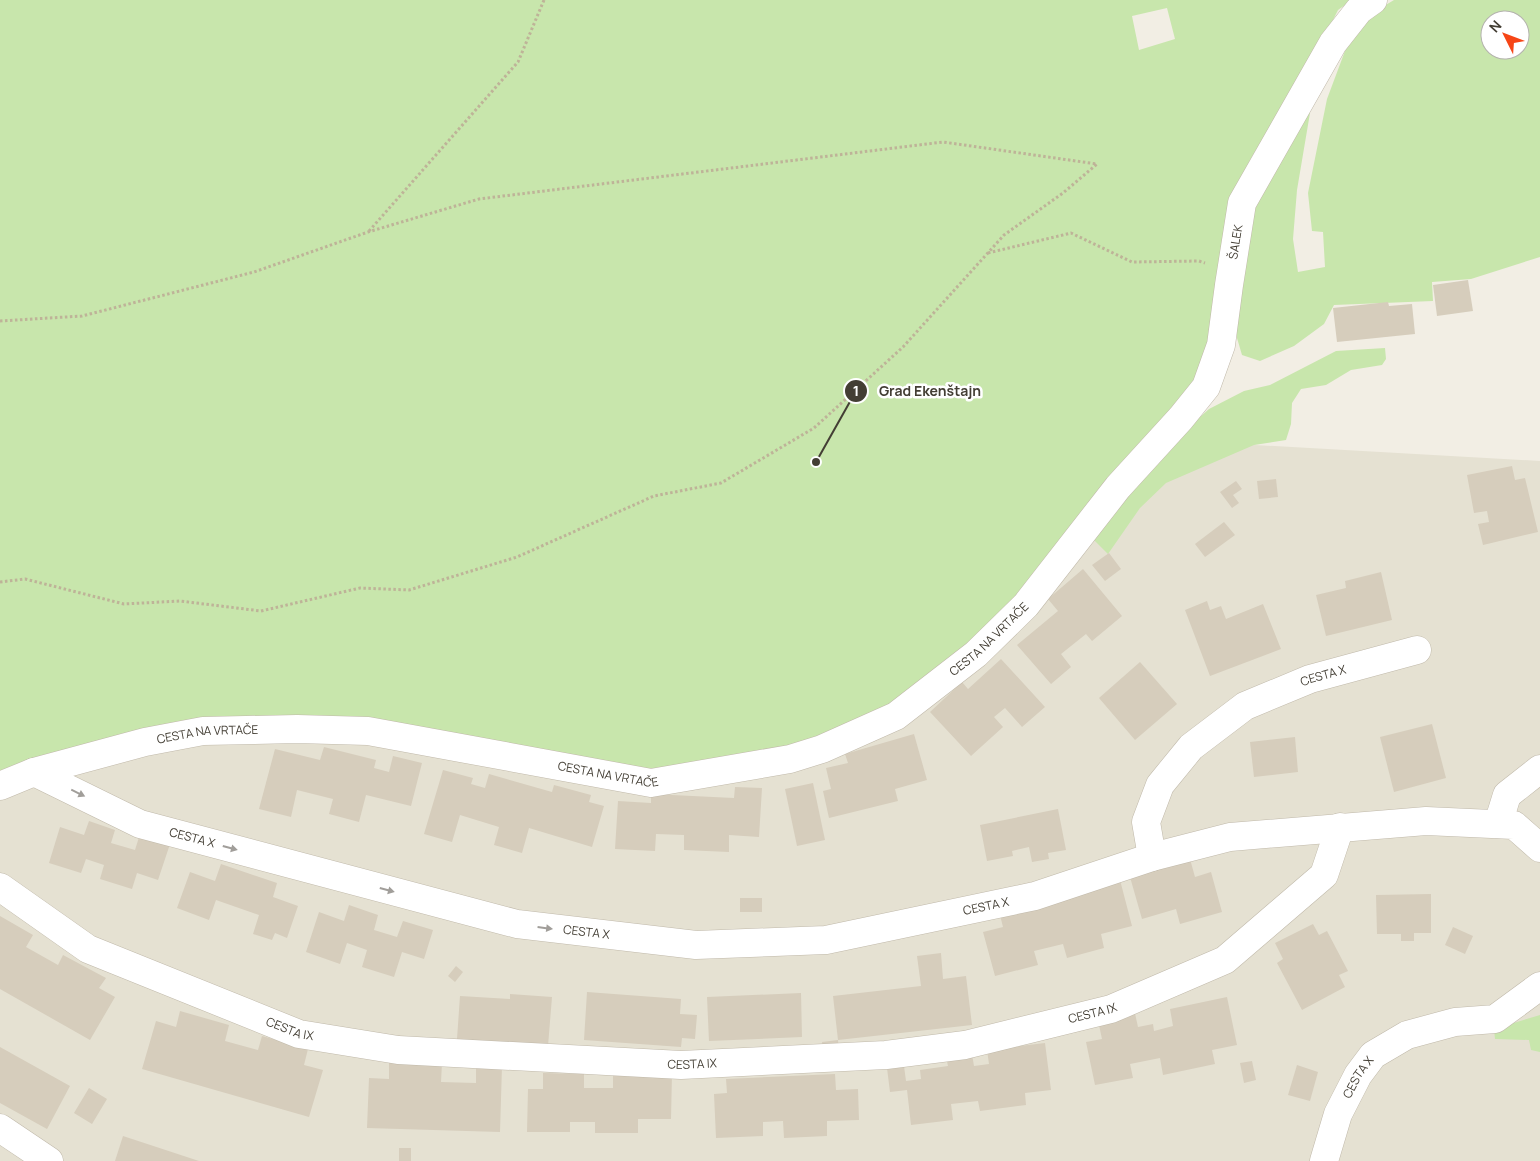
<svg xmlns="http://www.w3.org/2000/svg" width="1540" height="1161" font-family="Manrope,sans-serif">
<rect width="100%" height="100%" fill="#f2eee4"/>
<polygon fill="#e5e1d2" points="1201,442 1540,461 1540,1161 0,1161 0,750"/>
<g fill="#c8e6ac" fill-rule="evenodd">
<path d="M0,0H1356L1345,5L1338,10L1326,34L1250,160L1231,202L1219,295L1198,388L1039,583L885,716L805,750L649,776L264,725L7,774L0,770ZM1167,8L1175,39L1139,50L1132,16Z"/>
<path d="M1394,0H1540V257L1471,279L1432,282L1433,301L1334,305L1324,324L1294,346L1260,361L1242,355L1237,338L1235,296L1257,199L1301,115L1310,113L1297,190L1293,239L1298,272L1325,267L1323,232L1312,231L1308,193L1327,99L1345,51L1358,28L1384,6ZM1490,20H1520V50H1490Z"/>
<polygon points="1385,348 1386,359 1382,365 1351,370 1326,385 1301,389 1292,403 1291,424 1286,440 1254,445 1166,483 1140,508 1108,554 1093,539 1171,443 1209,409 1244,391 1270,385 1336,351"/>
<polygon points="1540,1015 1540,1052 1531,1050 1529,1040 1495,1039 1494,1029"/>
</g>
<g fill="#d6cdbc">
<polygon points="1468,280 1473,311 1437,316 1433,285"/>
<polygon points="1388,302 1389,306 1412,304 1415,334 1337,342 1333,308"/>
<polygon points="1512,466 1515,480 1525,478 1538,532 1483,545 1478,524 1489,522 1487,511 1474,513 1467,475"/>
<polygon points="1276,479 1278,497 1259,499 1257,481"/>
<polygon points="1236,481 1242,489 1233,495 1239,503 1232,508 1220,492"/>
<polygon points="1224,522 1235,535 1205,557 1195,544"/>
<polygon points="1109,553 1121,569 1105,581 1092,565"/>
<polygon points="1083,569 1122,616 1092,641 1086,634 1061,654 1071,667 1051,684 1017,645 1058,611 1048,599"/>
<polygon points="1381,572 1392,620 1326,636 1316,595 1346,588 1345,581"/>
<polygon points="1207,601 1210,610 1221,606 1226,619 1263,604 1281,649 1210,676 1185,610"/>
<polygon points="1001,659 1045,707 1022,727 1005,708 994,717 1003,727 971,756 930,712 962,682 968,689"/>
<polygon points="1140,662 1177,704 1135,740 1099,698"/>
<polygon points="1432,724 1446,778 1394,792 1380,737"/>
<polygon points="914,734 927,780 895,789 898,801 829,818 823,791 831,789 826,768 848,763 845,754"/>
<polygon points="1295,737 1298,772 1254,777 1250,742"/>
<polygon points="324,747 376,760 374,768 389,772 393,756 422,763 411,806 366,795 359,822 329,814 333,799 297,790 291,817 259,809 275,749 320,760"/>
<polygon points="443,770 473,778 471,784 485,788 489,774 552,792 554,785 591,795 589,802 604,806 592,847 529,828 522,853 494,845 499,827 460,815 452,842 424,834"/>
<polygon points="813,783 825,840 797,846 785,789"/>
<polygon points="735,787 762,788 759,837 729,835 729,852 684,850 684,835 656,834 655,851 615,849 618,801 651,803 651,794 734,798"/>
<polygon points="1058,809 1066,850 1048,853 1049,859 1032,862 1029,847 1012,851 1013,856 987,861 980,825"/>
<polygon points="89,821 115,830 111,843 135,850 140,834 170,844 158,880 137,873 132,889 100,879 104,865 86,859 81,873 49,863 60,827 84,835"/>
<polygon points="1190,859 1195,877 1211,872 1222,912 1180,924 1176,909 1142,919 1130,877"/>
<polygon points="221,864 277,883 273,897 298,906 287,938 275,933 272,940 253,934 259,915 216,900 209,920 177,908 190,872 215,881"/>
<polygon points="1120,880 1132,926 1101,934 1104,948 1067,958 1063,944 1034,951 1038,965 995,976 983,932 1003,927 1000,915"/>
<polygon points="1431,894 1431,933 1414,933 1414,941 1401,941 1401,934 1377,934 1376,895"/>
<rect x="740" y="898" width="22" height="14"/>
<polygon points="349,905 378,915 374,930 397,937 403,921 433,930 424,959 402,952 394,977 362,967 367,950 347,943 340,964 306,952 319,912 344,921"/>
<polygon points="0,916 33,935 26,947 58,965 63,955 106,978 99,988 115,997 90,1040 0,989"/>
<polygon points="1313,924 1319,935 1327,931 1348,971 1339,975 1345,987 1302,1010 1277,963 1283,959 1275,943"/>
<polygon points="1453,927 1473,936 1465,954 1445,945"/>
<polygon points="941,953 943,979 966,976 972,1025 838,1040 833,996 921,986 917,956"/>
<polygon points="456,966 463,972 455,982 448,976"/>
<polygon points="587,992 681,999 680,1014 697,1015 695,1039 682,1038 681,1047 584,1040"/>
<polygon points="801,993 802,1037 709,1041 707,997"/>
<polygon points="510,994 552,997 548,1046 457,1039 460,996 510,999"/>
<polygon points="1227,997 1237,1045 1212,1050 1215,1064 1163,1075 1160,1058 1130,1064 1133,1078 1095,1085 1086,1042 1102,1039 1099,1025 1118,1021 1116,1013 1134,1009 1138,1027 1153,1024 1154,1031 1173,1026 1170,1009"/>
<polygon points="180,1011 229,1025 225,1041 258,1050 262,1036 308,1049 304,1065 323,1070 309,1117 142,1069 156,1021 176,1027"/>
<polygon points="838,1040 839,1053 824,1055 822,1042"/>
<polygon points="1045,1043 1051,1090 1025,1093 1026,1105 980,1111 978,1101 951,1104 953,1120 911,1125 907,1090 890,1092 887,1068 904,1066 906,1081 921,1079 920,1070 948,1066 946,1057 972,1054 974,1066 989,1064 987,1050"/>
<polygon points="0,1047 70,1086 47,1129 0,1103"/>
<polygon points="389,1061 442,1063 441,1082 476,1083 476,1065 502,1066 500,1132 367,1128 369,1078 389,1079"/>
<polygon points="1252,1061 1256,1080 1244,1083 1240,1063"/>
<polygon points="1297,1065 1318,1072 1310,1101 1288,1095"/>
<polygon points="543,1073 584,1074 584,1088 613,1088 613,1073 672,1073 671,1119 638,1119 638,1133 595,1133 595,1122 570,1122 570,1132 527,1132 528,1089 543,1089"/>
<polygon points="835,1074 836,1090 858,1089 859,1120 827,1121 827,1136 784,1138 783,1121 763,1122 763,1136 716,1138 714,1094 727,1093 726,1079"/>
<polygon points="89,1088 107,1099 92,1124 74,1113"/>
<polygon points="123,1136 199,1161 115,1161"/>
<rect x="399" y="1148" width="12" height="13"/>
</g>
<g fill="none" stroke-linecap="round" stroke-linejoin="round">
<defs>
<g id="minor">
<path id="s1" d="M34,772L140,824L517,924L696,945L826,940L1035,896L1152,857L1230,837L1426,821L1514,825L1540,848"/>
<path id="s2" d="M0,786L34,772L145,742L203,731L297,729L368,731L651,783L790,759L822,749L896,716L976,654L1026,605L1118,487L1181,418L1206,387L1221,345L1229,285L1242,203L1333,43L1359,10L1373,0"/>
<polyline points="1498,824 1507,795 1540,769"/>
<path id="s3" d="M1152,857L1146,822L1160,785L1191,747L1245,706L1310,679L1417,650"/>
<path id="s4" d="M0,887L88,949L299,1034L398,1050L681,1065L886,1055L965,1045L1111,1009L1225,960L1324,875L1340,827"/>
<polyline points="0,1128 49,1161"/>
<path id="s5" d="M1324,1161L1338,1114L1358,1075L1373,1055L1407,1035L1455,1022L1495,1019L1540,986"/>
</g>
</defs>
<use href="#minor" stroke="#c0b9aa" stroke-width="29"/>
<g stroke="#beb398" stroke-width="3" stroke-dasharray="2.5 2.5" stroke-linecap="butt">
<polyline points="369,231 518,62 544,0"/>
<polyline points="988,253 1071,233 1132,262 1199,261 1205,263"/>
<polyline points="0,321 82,316 254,272 368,232 479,199 943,142 1097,164"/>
<polyline points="0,582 25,579 124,604 180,601 261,611 360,588 409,590 517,557 654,496 721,483 814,428 903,347 1004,235 1063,193 1097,164"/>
</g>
<use href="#minor" stroke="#fff" stroke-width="28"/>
</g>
<defs><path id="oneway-solid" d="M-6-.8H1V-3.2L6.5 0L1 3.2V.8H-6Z" transform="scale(1.25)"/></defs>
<g fill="#a19e9a">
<use href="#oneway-solid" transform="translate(78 793) rotate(26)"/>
<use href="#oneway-solid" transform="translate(230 848) rotate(15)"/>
<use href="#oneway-solid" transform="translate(387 890) rotate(15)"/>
<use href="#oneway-solid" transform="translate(545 928) rotate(7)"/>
</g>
<g text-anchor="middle" stroke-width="5" stroke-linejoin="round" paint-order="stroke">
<g font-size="12" fill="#433e34" stroke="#fff">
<text dy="4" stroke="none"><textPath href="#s2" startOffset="1522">ŠALEK</textPath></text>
<text dy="4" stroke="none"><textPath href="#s2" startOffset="1040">CESTA NA VRTAČE</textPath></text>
<text dy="4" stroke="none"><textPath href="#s3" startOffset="276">CESTA X</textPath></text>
<text dy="4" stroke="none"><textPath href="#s2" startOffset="215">CESTA NA VRTAČE</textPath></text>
<text dy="4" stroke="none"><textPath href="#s2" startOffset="620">CESTA NA VRTAČE</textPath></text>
<text dy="4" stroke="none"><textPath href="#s1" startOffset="172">CESTA X</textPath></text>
<text dy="4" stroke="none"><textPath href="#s1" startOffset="982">CESTA X</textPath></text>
<text dy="4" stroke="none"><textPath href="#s1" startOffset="578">CESTA X</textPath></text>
<text dy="4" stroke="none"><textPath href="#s4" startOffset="1135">CESTA IX</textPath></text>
<text dy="4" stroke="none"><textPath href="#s4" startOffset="325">CESTA IX</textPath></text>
<text dy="4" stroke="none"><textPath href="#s4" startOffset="730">CESTA IX</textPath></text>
<text dy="4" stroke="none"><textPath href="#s5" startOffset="91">CESTA X</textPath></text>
</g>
</g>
<path fill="none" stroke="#433e34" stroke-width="2" d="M816 462L856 391"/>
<g fill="#433e34" stroke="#fff" stroke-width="2">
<circle cx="816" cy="462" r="5"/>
<circle cx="856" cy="391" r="12"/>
</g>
<g font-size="15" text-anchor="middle" font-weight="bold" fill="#fff">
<text x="856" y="396">1</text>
</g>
<g font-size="14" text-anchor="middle" font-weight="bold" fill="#433e34" stroke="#fff" stroke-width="5" stroke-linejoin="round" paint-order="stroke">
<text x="930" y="396">Grad Ekenštajn</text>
</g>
<g transform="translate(1505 35) rotate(312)"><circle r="24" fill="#ffffff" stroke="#b4b2ae"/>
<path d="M0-4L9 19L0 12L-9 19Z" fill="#f64516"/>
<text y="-8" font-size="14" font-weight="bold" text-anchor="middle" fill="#433e34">N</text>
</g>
</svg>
